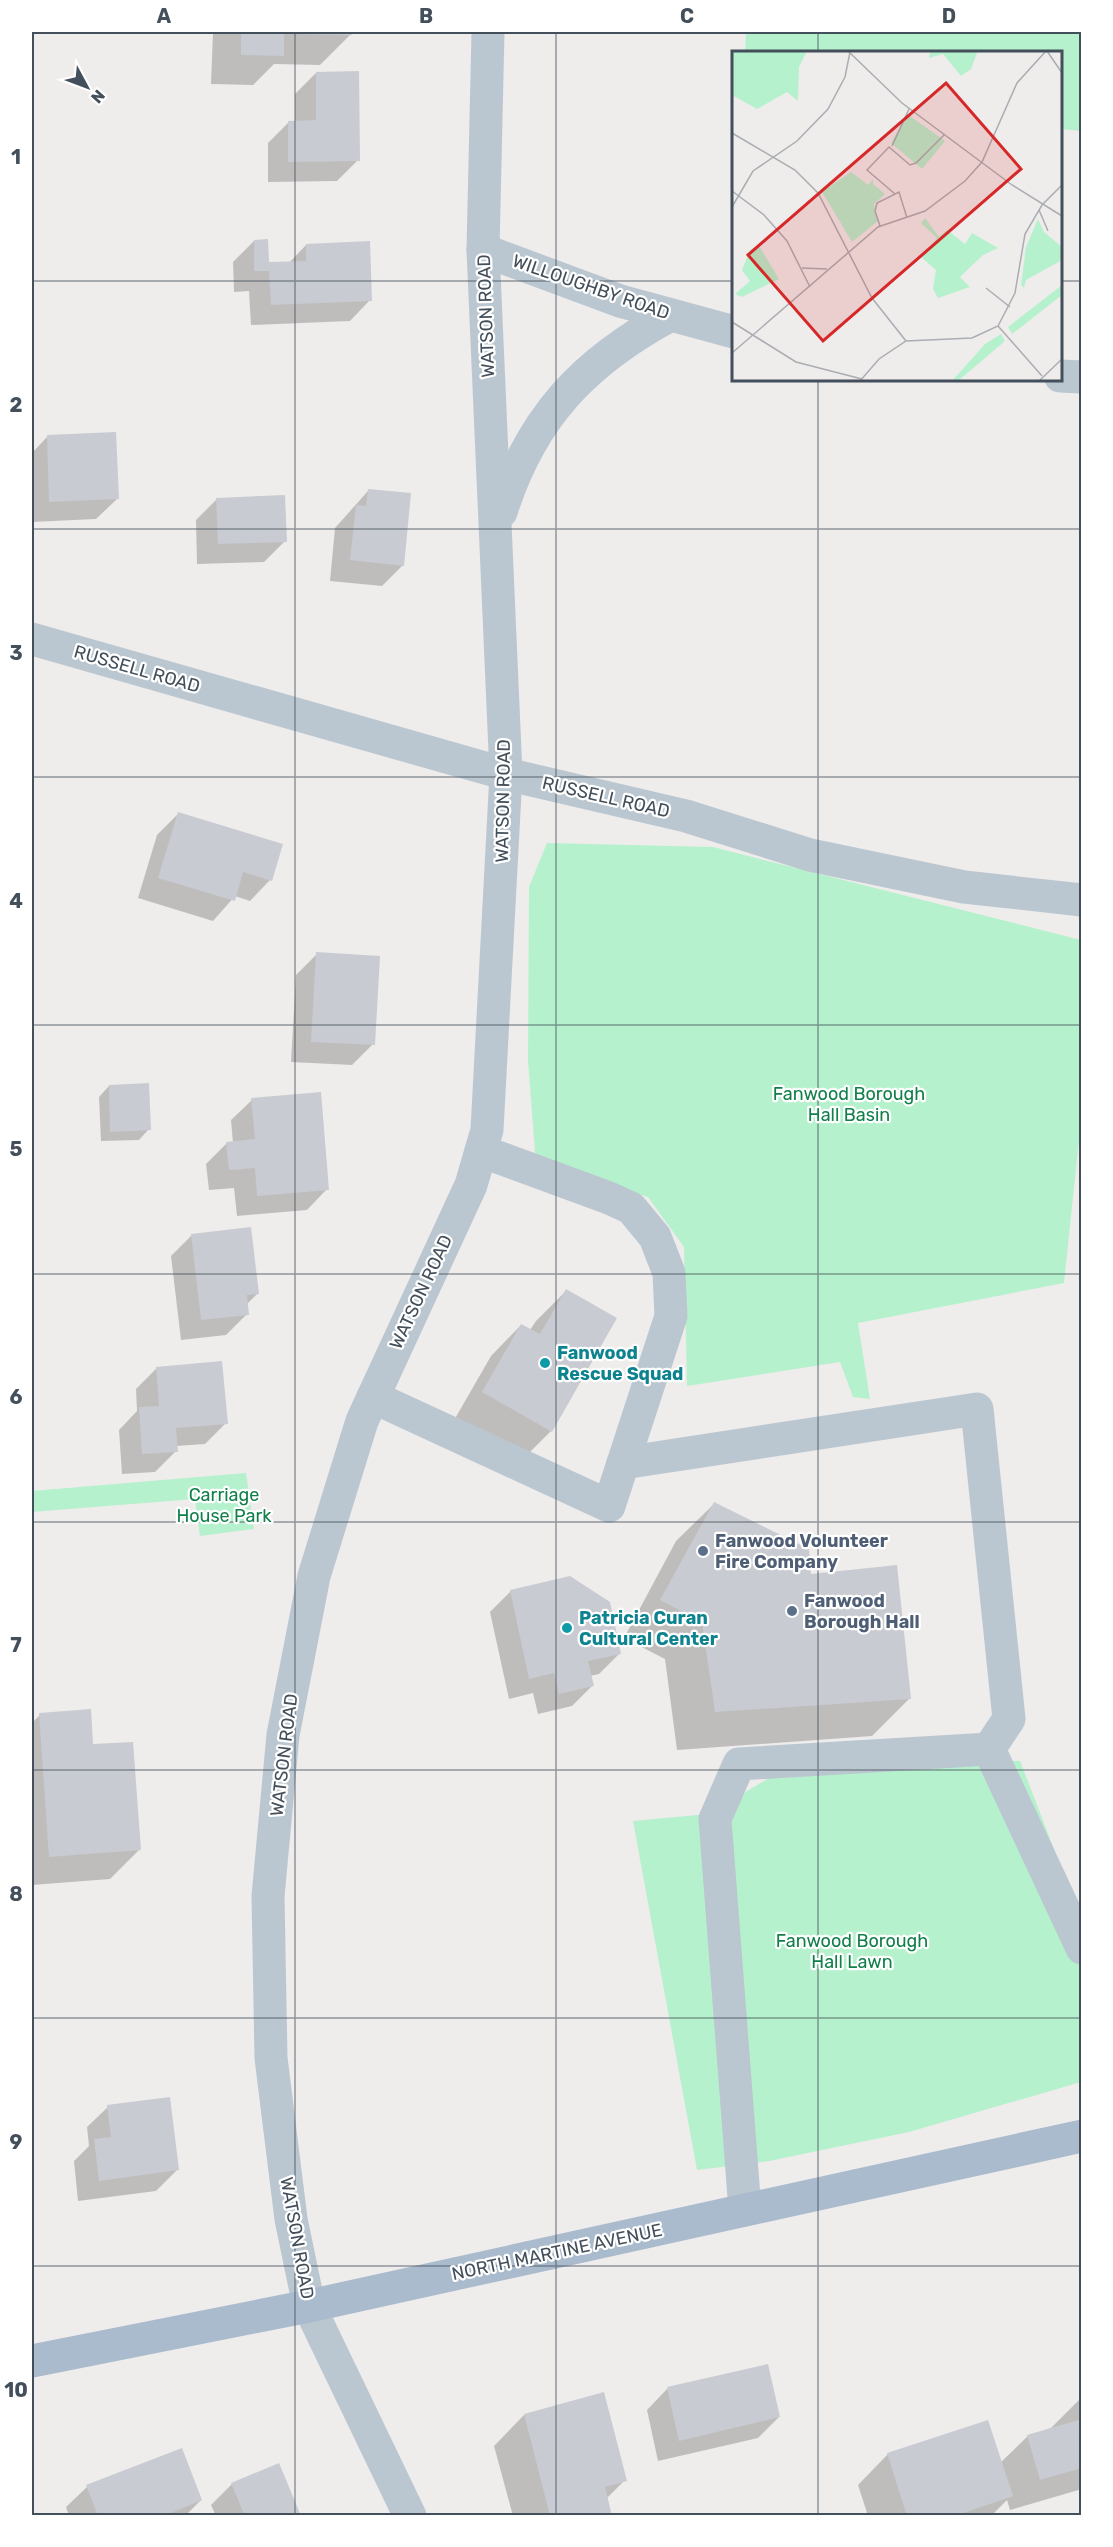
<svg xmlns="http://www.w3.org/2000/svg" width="1113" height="2547" font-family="Rubik,sans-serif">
<rect width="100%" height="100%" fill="#efecec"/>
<g fill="#b6f1cd">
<polygon points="746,32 1081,32 1081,131 1061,129 1060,52 745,52"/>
<polygon points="547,843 713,847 1081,940 1082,1112 1064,1283 858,1323 870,1399 853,1397 840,1362 687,1386 684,1247 648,1197 536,1165 528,1060 529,887"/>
<polygon points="246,1473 254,1529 200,1536 195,1499 32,1512 32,1491"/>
<polygon points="935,1758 1020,1761 1081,1919 1081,2082 909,2132 769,2161 697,2170 633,1821 708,1814 786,1768"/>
</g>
<g fill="#0003">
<polygon points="213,32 350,32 350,35 320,65 274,64 253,85 211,84"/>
<polygon points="316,73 358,160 337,181 268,182 268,143 289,122 295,122 295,94"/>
<polygon points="254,241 268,263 289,263 306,245 370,300 350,321 251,325 249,291 234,292 233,262"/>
<polygon points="47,437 117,499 96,519 32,522 32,453"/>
<polygon points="368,491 403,565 382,586 330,581 335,528"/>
<polygon points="217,499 285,541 264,562 197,564 196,520"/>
<polygon points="178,814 270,880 250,901 235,896 213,921 138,898 157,835"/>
<polygon points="317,954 373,1044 352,1065 291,1062 296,975"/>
<polygon points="109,1086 149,1129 139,1140 101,1141 99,1097"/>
<polygon points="252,1100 327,1189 307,1210 237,1216 234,1188 209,1190 206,1164 227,1143 233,1143 231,1120"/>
<polygon points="192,1235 257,1294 246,1305 247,1314 226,1335 181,1340 171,1256"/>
<polygon points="566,1291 551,1431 521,1461 453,1422 491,1356 521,1325 530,1330 536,1321"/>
<polygon points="157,1368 226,1423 205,1444 176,1446 176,1451 155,1472 122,1474 119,1430 137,1411 136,1389"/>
<polygon points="714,1504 810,1575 910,1698 872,1736 677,1750 665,1659 624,1638 676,1541"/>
<polygon points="511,1591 620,1653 599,1674 590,1676 592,1686 572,1706 538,1714 533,1693 509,1699 490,1612"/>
<polygon points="40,1715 92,1746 140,1849 110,1879 32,1885 32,1723"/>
<polygon points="108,2107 177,2170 156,2191 78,2201 74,2161 89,2146 87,2127"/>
<polygon points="667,2389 779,2417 758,2438 658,2461 647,2410"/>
<polygon points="1081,2398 1082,2489 1010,2510 1007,2500 991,2516 868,2516 858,2485 888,2454 1000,2463 1028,2436 1051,2428"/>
<polygon points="524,2415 625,2480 606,2499 611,2516 513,2516 494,2446"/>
<polygon points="232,2484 300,2516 216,2516 211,2505"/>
<polygon points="87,2487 201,2500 185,2516 69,2516 66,2507"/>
</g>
<g fill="#c8cbd1">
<polygon points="241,32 352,32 352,35 284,34 284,56 241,55"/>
<polygon points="359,71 360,161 288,162 288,121 316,120 316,72"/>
<polygon points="268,239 269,262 306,261 306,244 370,241 372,301 271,305 269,271 254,271 254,240"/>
<polygon points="116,432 119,499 49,502 47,435"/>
<polygon points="368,489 411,493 404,566 350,560 356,505 366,506"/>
<polygon points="285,495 287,542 218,544 216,498"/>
<polygon points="178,812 283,844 272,881 243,872 235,901 158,878"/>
<polygon points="316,952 380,956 375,1045 311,1042"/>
<polygon points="149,1083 151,1130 110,1132 109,1085"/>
<polygon points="321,1092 329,1190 257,1196 255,1168 229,1170 226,1142 255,1139 251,1098"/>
<polygon points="251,1227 259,1294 247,1295 249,1315 201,1320 191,1234"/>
<polygon points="566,1289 617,1318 552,1432 482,1392 521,1324 540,1334"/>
<polygon points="222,1361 228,1424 176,1428 178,1452 142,1454 139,1407 159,1406 156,1367"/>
<polygon points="714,1502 809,1549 811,1574 897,1565 911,1699 715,1712 702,1622 660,1600"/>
<polygon points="570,1576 610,1602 621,1654 588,1661 594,1686 559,1694 554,1673 529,1679 510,1590"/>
<polygon points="91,1709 93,1744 133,1742 141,1850 49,1857 39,1713"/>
<polygon points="170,2097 179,2170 99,2181 94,2139 111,2137 107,2105"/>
<polygon points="768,2364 780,2417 679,2441 667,2387"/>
<polygon points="604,2392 627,2481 605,2487 612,2516 550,2516 524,2414"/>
<polygon points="1082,2419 1082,2468 1040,2480 1027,2435"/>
<polygon points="988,2420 1013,2496 955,2516 907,2516 887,2453"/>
<polygon points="182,2448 202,2500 164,2516 98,2516 86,2485"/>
<polygon points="279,2463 301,2516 245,2516 231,2483"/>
</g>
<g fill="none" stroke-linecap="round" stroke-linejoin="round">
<g stroke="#bbc7d0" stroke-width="33">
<polyline points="483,250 620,301 734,332"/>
<polyline points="1060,376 1082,377"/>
<path d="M501,512C531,417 585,361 671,315"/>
<polyline points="32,639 506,774 686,816 810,855 964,887 1082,900"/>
<polyline points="373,1397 609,1506 671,1316 669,1273 655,1237 631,1208 609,1198 481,1151"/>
<polyline points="623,1463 977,1409 1009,1719 989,1749 739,1764 715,1819 745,2210"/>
<polyline points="989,1749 1082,1948"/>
<polyline points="410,2516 309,2306 291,2219 271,2058 268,1896 283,1735 314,1576 362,1421 471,1185 487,1130 506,774 483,250 488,32"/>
</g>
<polyline stroke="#aabbcd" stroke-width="33" points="32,2361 309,2306 1082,2136"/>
</g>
<path fill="none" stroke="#434f5a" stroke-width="1.5" stroke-opacity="0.55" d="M295,32V2516M556,32V2516M818,32V52M32,281H734M1060,281H1082M818,380V2516M32,529H1082M32,777H1082M32,1025H1082M32,1274H1082M32,1522H1082M32,1770H1082M32,2018H1082M32,2266H1082"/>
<g fill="#0f9aa8" stroke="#fff" stroke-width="2">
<circle cx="545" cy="1363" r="6"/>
<circle cx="567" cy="1628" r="6"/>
</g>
<g fill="#5c6f8a" stroke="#fff" stroke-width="2">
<circle cx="703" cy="1551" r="6"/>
<circle cx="792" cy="1611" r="6"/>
</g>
<g text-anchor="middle" stroke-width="4.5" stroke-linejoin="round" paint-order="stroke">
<g font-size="18" fill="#434f5a" stroke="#fff">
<text transform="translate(591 287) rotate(19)" y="6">WILLOUGHBY ROAD</text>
<text transform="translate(486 316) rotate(-92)" y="6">WATSON ROAD</text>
<text transform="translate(137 669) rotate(16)" y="6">RUSSELL ROAD</text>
<text transform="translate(606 797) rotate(13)" y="6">RUSSELL ROAD</text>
<text transform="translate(503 801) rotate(-89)" y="6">WATSON ROAD</text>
<text transform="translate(421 1292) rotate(-65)" y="6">WATSON ROAD</text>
<text transform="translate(284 1755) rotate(-83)" y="6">WATSON ROAD</text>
<text transform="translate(297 2238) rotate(80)" y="6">WATSON ROAD</text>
<text transform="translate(557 2252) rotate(-12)" y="6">NORTH MARTINE AVENUE</text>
</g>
<g font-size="18" fill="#117f49" stroke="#fff">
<text x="849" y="1100">Fanwood Borough<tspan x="849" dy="21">Hall Basin</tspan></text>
<text x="224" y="1501">Carriage<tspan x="224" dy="21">House Park</tspan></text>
<text x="852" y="1947">Fanwood Borough<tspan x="852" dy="21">Hall Lawn</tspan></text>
</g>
<g font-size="18" font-weight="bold" fill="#0d838f" stroke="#fff" text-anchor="start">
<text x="557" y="1359">Fanwood<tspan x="557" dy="21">Rescue Squad</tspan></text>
<text x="579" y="1624">Patricia Curan<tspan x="579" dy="21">Cultural Center</tspan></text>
</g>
<g font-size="18" font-weight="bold" fill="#4e5e75" stroke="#fff" text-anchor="start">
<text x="715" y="1547">Fanwood Volunteer<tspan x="715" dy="21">Fire Company</tspan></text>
<text x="804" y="1607">Fanwood<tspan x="804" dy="21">Borough Hall</tspan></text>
</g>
</g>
<g transform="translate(732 51)">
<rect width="330" height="330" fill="#efecec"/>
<path d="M0,0H75L67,16L66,50L55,41L25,58L0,44ZM198,0H245V2L239,18L229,25L211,3L197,7ZM175,63L213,90L190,118L159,92ZM119,121L136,134L141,128V133L153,143L142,153L146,170L120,191L90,141ZM193,167L207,186L215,179L233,193L240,182L266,197L251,204L228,226L238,236L206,247L201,238L204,219L189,206L205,187L189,172ZM306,168L312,181L330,196V209L294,229L292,237L289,234L294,196ZM27,195L47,228L10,246L3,243L18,230L10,219L18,199ZM330,234V244L280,283L276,276ZM269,283L273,290L226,330H220L253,293Z" fill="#b6f1cd"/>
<path fill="none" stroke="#aaadb2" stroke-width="1.5" d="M116,0L170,52L280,134L330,165M315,0L330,22M0,82L63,119L86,142L140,247L174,290M160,95L177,58M0,140L32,164L55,190L78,236M163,143L135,119L157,96L178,114L184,112L213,83M0,156L21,120L65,90L96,58L113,26L118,1M307,159L316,180M148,175L143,160L145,152L167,141L175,167M70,217L95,218M254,237L278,256M0,271L64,311L130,328M266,275L310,325M0,302L146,176L193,160L233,130L250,111L285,32L314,0M128,330L147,308L174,290L240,287L266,275L283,242L293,183L310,154L330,134M307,330L330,308"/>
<path fill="#d62828" fill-opacity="0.15" stroke="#d62828" stroke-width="3" d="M214,32L289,118L91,290L16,204Z"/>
<rect width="330" height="330" fill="none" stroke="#434f5a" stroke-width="3"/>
</g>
<rect width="1113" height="2547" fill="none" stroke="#ffffff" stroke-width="66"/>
<g transform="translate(87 87) rotate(131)" stroke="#ffffff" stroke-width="4.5" paint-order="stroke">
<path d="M0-4.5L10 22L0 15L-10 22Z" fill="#434f5a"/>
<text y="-9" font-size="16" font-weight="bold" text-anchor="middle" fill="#434f5a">N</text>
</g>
<rect x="33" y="33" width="1047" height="2481" fill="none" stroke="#434f5a" stroke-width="2"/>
<g font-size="20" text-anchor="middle" font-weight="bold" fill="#434f5a">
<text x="164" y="23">A</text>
<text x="426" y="23">B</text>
<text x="687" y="23">C</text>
<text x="949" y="23">D</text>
<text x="16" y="164">1</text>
<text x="16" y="412">2</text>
<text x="16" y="660">3</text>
<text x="16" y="908">4</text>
<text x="16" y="1156">5</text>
<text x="16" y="1404">6</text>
<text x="16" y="1652">7</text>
<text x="16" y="1901">8</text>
<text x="16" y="2149">9</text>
<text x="16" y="2397">10</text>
</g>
</svg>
